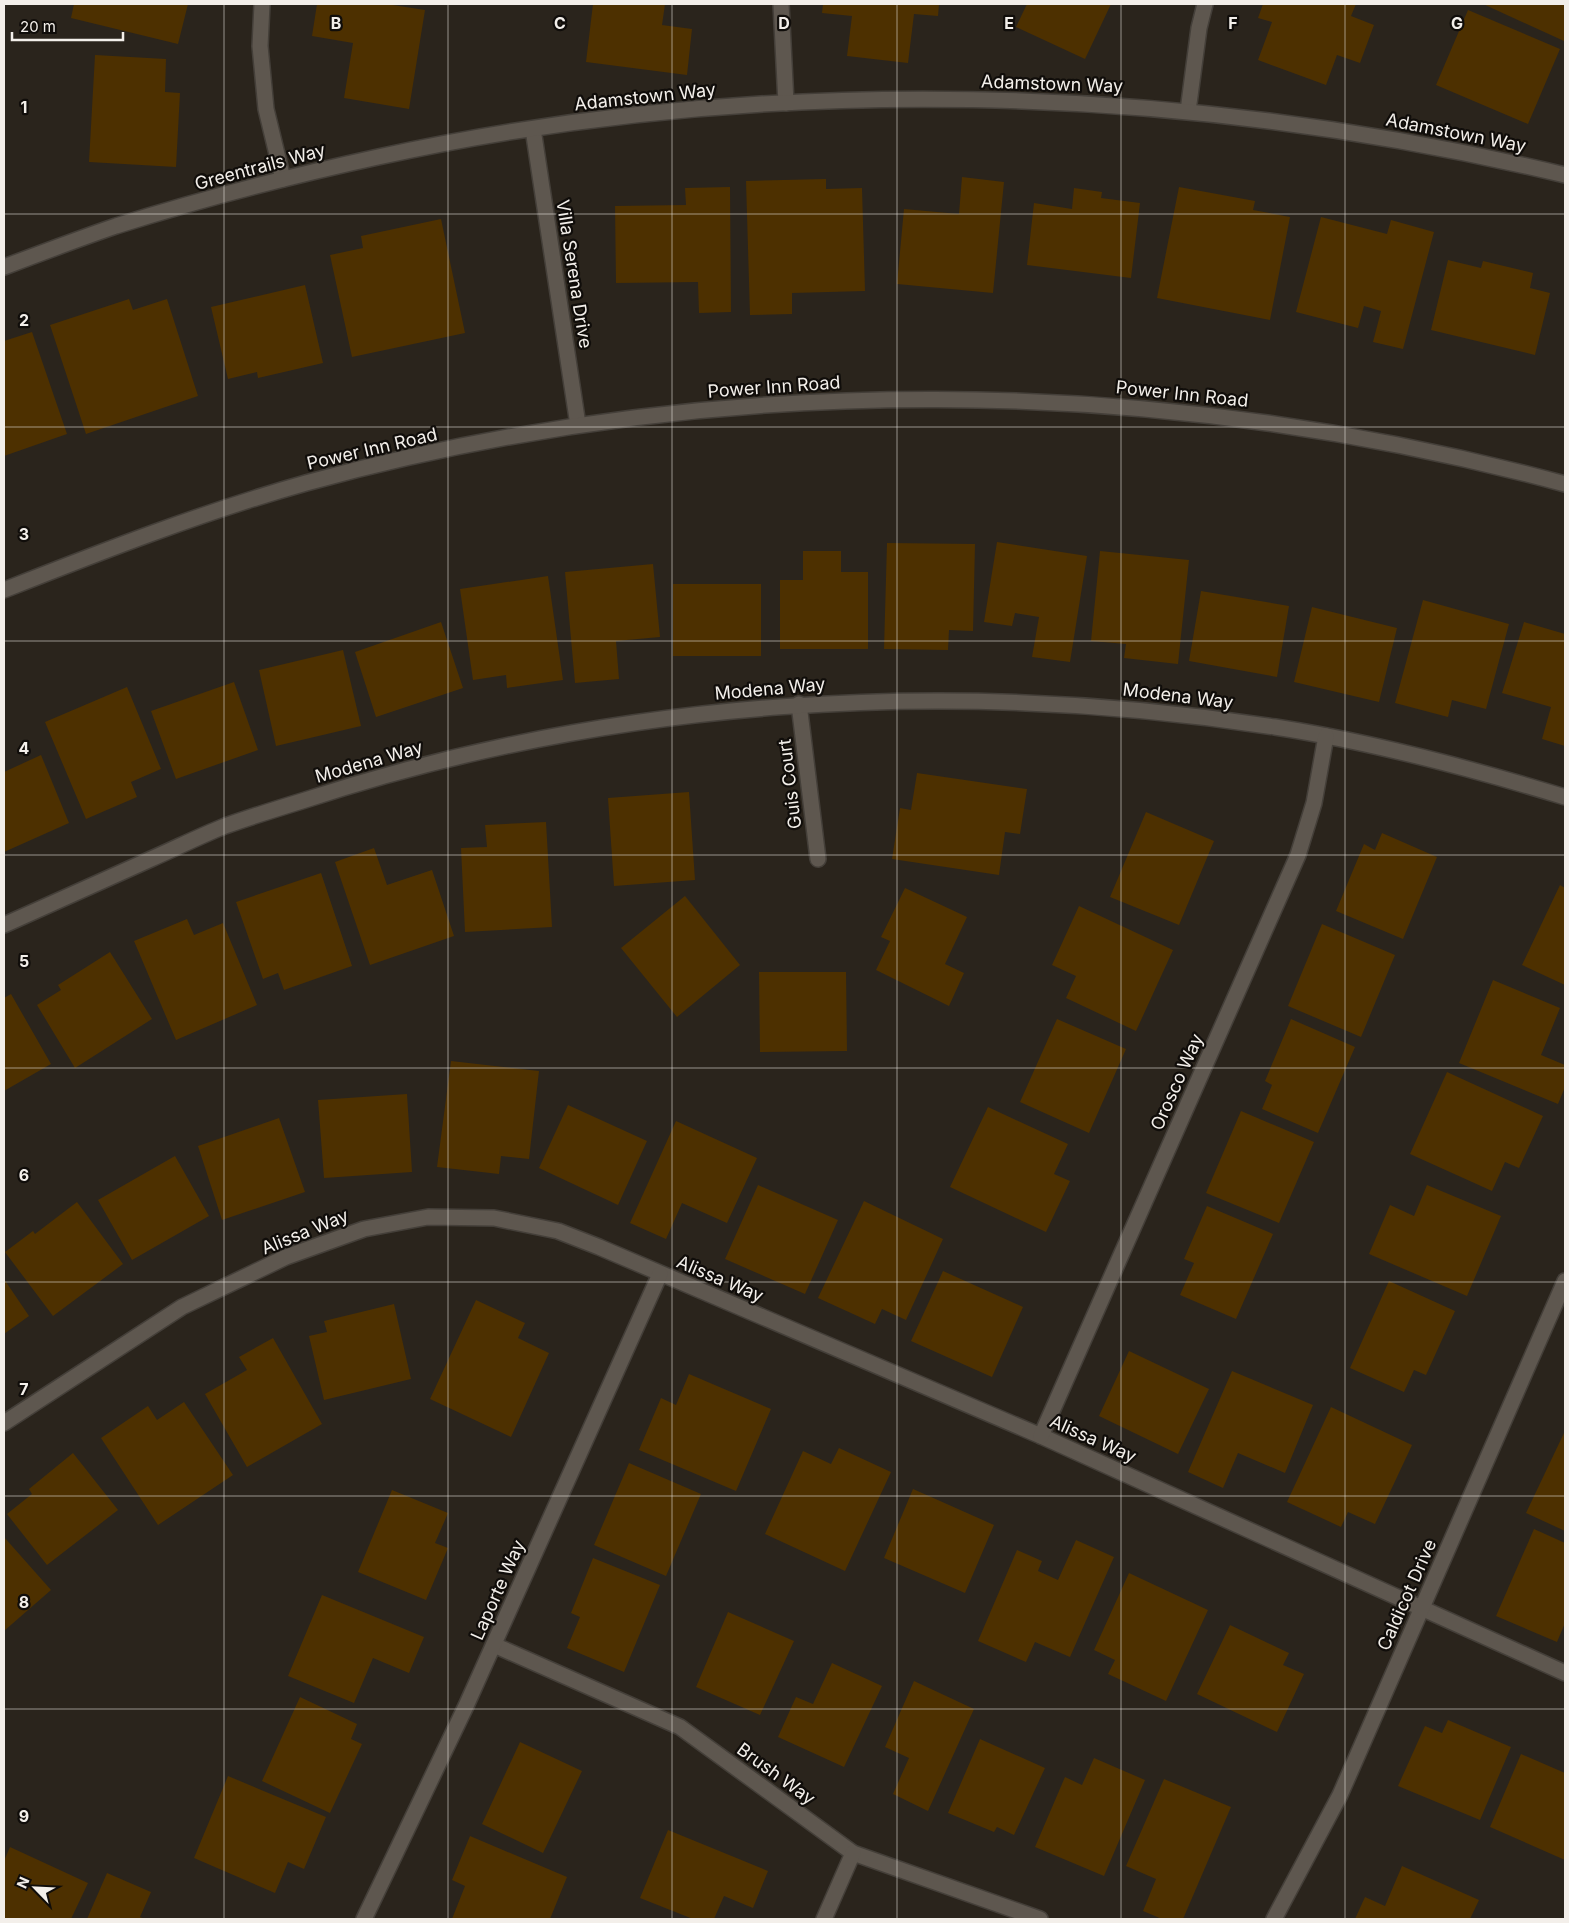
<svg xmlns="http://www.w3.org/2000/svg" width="1569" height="1923" font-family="Inter,sans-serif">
<rect width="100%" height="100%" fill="#2a241c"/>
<g fill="#4d3000">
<polygon points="74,4 188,4 178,44 71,18"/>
<polygon points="317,4 386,4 425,10 409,109 344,98 353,43 312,36"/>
<polygon points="593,4 665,4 662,25 692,29 687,75 586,62"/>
<polygon points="823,4 939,4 938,16 914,14 908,63 847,56 852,16 822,13"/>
<polygon points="1027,4 1111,4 1085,59 1016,27"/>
<polygon points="1263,4 1356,4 1351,16 1374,25 1360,63 1337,55 1326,85 1258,60 1272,22 1258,18"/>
<polygon points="1483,4 1565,4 1565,38 1564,41"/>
<polygon points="1468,10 1560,49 1528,124 1436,85"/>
<polygon points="95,55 166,59 165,92 180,93 176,167 89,162"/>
<polygon points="962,177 1004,182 993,293 897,284 904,209 959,214"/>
<polygon points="826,179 826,189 862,188 865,291 792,293 792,314 750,315 746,181"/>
<polygon points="730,187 731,312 699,313 698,282 616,283 615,206 686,205 685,188"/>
<polygon points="1179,187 1255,201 1253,210 1290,217 1270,320 1157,298"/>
<polygon points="1074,188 1102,192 1101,198 1140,203 1131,278 1027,265 1034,203 1072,209"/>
<polygon points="1321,217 1387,234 1391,220 1434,232 1403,349 1373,342 1381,311 1364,306 1358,328 1296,312"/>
<polygon points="441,219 465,333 352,357 330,255 363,248 361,236"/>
<polygon points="1448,260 1481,268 1483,261 1533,273 1530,288 1550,293 1535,355 1431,330"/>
<polygon points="305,285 323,363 258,378 257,372 228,379 211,307"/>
<polygon points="129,299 133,310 167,299 198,396 86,434 50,325"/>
<polygon points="32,332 67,434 4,456 4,341"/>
<polygon points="997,542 1087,556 1070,662 1032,657 1039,617 1015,613 1012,626 984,622"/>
<polygon points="887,543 975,544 973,631 949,630 948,650 884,649"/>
<polygon points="803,551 841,551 841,572 868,572 868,649 780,649 780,580 803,580"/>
<polygon points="1100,551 1189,560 1178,664 1124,658 1126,644 1091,641"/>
<polygon points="653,564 660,637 616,641 619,679 575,683 565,572"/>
<polygon points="548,576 563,680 507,688 506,675 473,680 460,589"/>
<rect x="673" y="584" width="88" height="72"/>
<polygon points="1201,591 1289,606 1277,677 1189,661"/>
<polygon points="1423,600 1509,624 1486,709 1452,700 1448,717 1395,703"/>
<polygon points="1312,607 1397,628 1379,702 1294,682"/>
<polygon points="441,622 463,688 376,717 355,652"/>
<polygon points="1524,622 1565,634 1565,746 1542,739 1551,707 1502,693"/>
<polygon points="343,650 361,726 276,746 259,670"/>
<polygon points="234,682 258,750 176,779 151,711"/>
<polygon points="127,687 161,769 131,782 137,797 86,819 45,722"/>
<polygon points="41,755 69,823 4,852 4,772"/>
<polygon points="917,773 1027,789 1020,834 1005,832 999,875 892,859 900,808 911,810"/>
<polygon points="689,792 695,880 614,886 608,798"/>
<polygon points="1146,812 1214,841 1179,925 1110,897"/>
<polygon points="546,822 552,927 465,932 461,848 487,847 485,825"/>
<polygon points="1382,833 1437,857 1403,939 1336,911 1364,844 1375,850"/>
<polygon points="374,848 387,885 432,870 454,936 370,965 335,862"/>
<polygon points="321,873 352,966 284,990 278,973 263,979 236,902"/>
<polygon points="1560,885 1565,888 1565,985 1522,965"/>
<polygon points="905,888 967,917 945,964 964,973 949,1006 876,970 890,941 881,937"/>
<polygon points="685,896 740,965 677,1017 621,948"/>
<polygon points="1079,906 1173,950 1136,1031 1066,998 1076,976 1052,965"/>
<polygon points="187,919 194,935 223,923 257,1005 176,1040 134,941"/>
<polygon points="1322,924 1395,955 1361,1037 1288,1006"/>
<polygon points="110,952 152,1019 75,1068 37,1005 61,990 58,985"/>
<polygon points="759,972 846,972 847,1051 760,1052"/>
<polygon points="1493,980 1560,1008 1541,1055 1565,1065 1565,1087 1558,1104 1459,1063"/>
<polygon points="11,994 51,1064 4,1091 4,998"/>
<polygon points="1057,1019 1126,1049 1089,1133 1020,1102"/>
<polygon points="1291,1019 1355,1047 1318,1133 1262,1109 1272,1085 1265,1081"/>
<polygon points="451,1061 539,1071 529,1159 501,1156 499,1174 437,1167"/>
<polygon points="1447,1072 1543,1116 1519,1168 1505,1162 1492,1191 1410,1154"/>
<polygon points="407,1094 412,1172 324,1178 318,1100"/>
<polygon points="568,1105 647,1141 618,1205 539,1168"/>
<polygon points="988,1107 1068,1144 1054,1174 1070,1181 1046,1232 950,1187"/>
<polygon points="1241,1111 1314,1142 1279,1223 1206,1193"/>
<polygon points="279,1118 305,1192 222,1220 198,1146"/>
<polygon points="676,1121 757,1158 727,1223 682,1203 666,1239 630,1223"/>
<polygon points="175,1156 209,1216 132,1260 98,1200"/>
<polygon points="758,1185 838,1220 805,1294 725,1259"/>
<polygon points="1427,1185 1501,1216 1467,1296 1369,1254 1390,1205 1414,1216"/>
<polygon points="864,1201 943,1239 906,1320 882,1309 875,1324 818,1298"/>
<polygon points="77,1202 123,1264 53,1316 5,1252 33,1231 35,1234"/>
<polygon points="1207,1206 1273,1234 1236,1319 1180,1295 1194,1263 1184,1259"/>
<polygon points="943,1271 1023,1307 992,1377 911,1341"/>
<polygon points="4,1279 29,1316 4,1334"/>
<polygon points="1389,1281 1455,1311 1426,1375 1414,1370 1404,1392 1350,1368"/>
<polygon points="476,1300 525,1323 518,1338 549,1353 511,1437 430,1399"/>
<polygon points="394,1304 411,1379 324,1400 309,1336 327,1332 324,1321"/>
<polygon points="273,1338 322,1424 247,1467 205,1394 247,1370 239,1357"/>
<polygon points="1129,1351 1209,1389 1178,1454 1099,1416"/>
<polygon points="1232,1371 1313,1405 1285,1473 1238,1453 1223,1488 1188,1472"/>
<polygon points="689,1374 771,1409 736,1491 639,1450 661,1398 676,1405"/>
<polygon points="184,1402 233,1475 158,1525 101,1438 148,1406 157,1420"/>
<polygon points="1331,1407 1412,1445 1375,1524 1348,1512 1341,1527 1287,1502"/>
<polygon points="1564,1433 1565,1434 1565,1531 1526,1513"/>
<polygon points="839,1448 891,1472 845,1571 765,1534 803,1451 831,1464"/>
<polygon points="73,1453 118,1510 47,1565 7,1514 32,1494 29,1489"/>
<polygon points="629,1463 701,1494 666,1576 594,1545"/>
<polygon points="913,1489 994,1525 965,1593 884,1558"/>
<polygon points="392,1490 448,1513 435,1543 448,1548 426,1600 358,1572"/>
<polygon points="1534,1529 1565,1543 1565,1623 1557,1642 1496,1616"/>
<polygon points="4,1537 51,1590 4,1631"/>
<polygon points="1076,1540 1114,1557 1070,1657 1035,1642 1026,1662 978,1641 1017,1550 1042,1561 1038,1571 1058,1580"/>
<polygon points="593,1558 660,1585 624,1672 567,1648 580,1617 571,1613"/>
<polygon points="1129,1573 1208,1610 1166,1701 1108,1674 1115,1660 1094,1650"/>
<polygon points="322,1595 424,1637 409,1673 373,1658 354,1703 288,1676"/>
<polygon points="728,1612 794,1641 760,1715 696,1687"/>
<polygon points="1230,1625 1289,1653 1283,1665 1304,1674 1277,1732 1197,1694"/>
<polygon points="832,1663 882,1686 844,1767 778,1737 796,1697 813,1704"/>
<polygon points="914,1681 974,1709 928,1811 893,1794 909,1758 885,1747"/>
<polygon points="300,1697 357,1724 351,1739 362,1744 330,1813 262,1781"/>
<polygon points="1448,1720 1511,1747 1480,1820 1398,1786 1425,1726 1442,1733"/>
<polygon points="980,1739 1045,1768 1014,1835 997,1827 994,1832 948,1813"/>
<polygon points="520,1742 582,1771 543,1853 482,1824"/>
<polygon points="1521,1754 1565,1773 1565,1860 1490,1827"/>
<polygon points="1094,1758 1145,1780 1104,1876 1035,1847 1065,1777 1082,1785"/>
<polygon points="228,1776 326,1817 304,1869 288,1862 275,1893 194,1858"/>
<polygon points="1164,1779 1231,1807 1183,1919 1162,1919 1143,1911 1156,1879 1126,1866"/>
<polygon points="668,1830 768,1871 753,1908 724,1896 714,1919 693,1919 640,1898"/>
<polygon points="470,1836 567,1877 550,1919 452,1919 465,1886 452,1880"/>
<polygon points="10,1847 88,1883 71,1919 4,1919 4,1861"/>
<polygon points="1402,1866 1479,1900 1470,1919 1355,1919 1365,1897 1385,1906"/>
<polygon points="107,1873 151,1892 140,1917 145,1919 87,1919"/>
</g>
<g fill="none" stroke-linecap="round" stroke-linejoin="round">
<defs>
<g id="street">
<polyline points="262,4 260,46 266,109 283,179"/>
<polyline points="781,4 786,103"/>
<polyline points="1188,111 1199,28 1205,4"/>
<polyline points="533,129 578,425"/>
<path d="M4,267C41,253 78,239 116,226C202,199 291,176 378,157C766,72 1180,83 1565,175"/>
<polyline points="799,704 818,859"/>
<path d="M4,925C53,903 102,881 151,859C176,848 200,836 225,826C250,817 276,809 302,801C615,698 949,677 1275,727C1373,742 1470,768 1565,797"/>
<polyline points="4,1423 182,1307 286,1257 364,1229 428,1217 494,1218 558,1231 599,1247 1041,1436 1565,1673"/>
<polyline points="1041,1436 1298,855 1314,803 1326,736"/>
<polyline points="494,1645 680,1727 853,1853 1040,1919"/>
<polyline points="364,1919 466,1706 660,1274"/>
<polyline points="824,1919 853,1853"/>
<polyline points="1274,1919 1340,1795 1565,1281"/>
</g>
<path id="secondary" d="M4,590C103,551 203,512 306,483C718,370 1154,373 1565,484"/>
</defs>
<use href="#street" stroke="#443f39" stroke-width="18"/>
<use href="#secondary" stroke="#443f39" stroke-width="18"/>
<use href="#street" stroke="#5e574f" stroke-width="15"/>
<use href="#secondary" stroke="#5e574f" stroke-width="15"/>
</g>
<path fill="none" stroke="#f3efea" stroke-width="1" stroke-opacity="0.55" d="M224,4V1919M448,4V1919M672,4V1919M897,4V1919M1121,4V1919M1345,4V1919M4,214H1565M4,427H1565M4,641H1565M4,855H1565M4,1068H1565M4,1282H1565M4,1496H1565M4,1709H1565"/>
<g text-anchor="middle" stroke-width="4.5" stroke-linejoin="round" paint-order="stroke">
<g font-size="18" fill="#f3efea" stroke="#100d0a">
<text transform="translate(1052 84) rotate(2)" y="6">Adamstown Way</text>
<text transform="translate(645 97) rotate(-6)" y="6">Adamstown Way</text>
<text transform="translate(1456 133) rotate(11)" y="6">Adamstown Way</text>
<text transform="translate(260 167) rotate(-15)" y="6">Greentrails Way</text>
<text transform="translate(574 274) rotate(81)" y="6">Villa Serena Drive</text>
<text transform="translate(774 387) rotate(-4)" y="6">Power Inn Road</text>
<text transform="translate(1182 394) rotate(6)" y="6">Power Inn Road</text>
<text transform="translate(372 449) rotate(-13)" y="6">Power Inn Road</text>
<text transform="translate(770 689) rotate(-5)" y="6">Modena Way</text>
<text transform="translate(1178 696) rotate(7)" y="6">Modena Way</text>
<text transform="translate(369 762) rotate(-16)" y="6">Modena Way</text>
<text transform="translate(790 784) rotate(-97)" y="6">Guis Court</text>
<text transform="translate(1177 1082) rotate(-66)" y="6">Orosco Way</text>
<text transform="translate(305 1232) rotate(-22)" y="6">Alissa Way</text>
<text transform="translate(720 1279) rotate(23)" y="6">Alissa Way</text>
<text transform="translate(1093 1439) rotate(24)" y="6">Alissa Way</text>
<text transform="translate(498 1590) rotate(-66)" y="6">Laporte Way</text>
<text transform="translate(1407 1595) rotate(-66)" y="6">Caldicot Drive</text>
<text transform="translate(776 1774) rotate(36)" y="6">Brush Way</text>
</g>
</g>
<g font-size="16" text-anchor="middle" font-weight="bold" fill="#f3efea" stroke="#100d0a" stroke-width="4.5" stroke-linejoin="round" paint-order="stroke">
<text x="336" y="29">B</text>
<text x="560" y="29">C</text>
<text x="784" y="29">D</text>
<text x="1009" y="29">E</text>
<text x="1233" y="29">F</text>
<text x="1457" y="29">G</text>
<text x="24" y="113">1</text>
<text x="24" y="326">2</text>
<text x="24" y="540">3</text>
<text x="24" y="754">4</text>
<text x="24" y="967">5</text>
<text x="24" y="1181">6</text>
<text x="24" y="1395">7</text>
<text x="24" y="1608">8</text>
<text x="24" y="1822">9</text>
</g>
<rect width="1569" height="1923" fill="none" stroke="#f3efea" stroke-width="10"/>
<g transform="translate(35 1888) rotate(294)" stroke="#100d0a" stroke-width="4" paint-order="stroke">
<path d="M0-4L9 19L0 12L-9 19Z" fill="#f3efea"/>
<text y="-8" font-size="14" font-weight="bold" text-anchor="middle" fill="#f3efea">N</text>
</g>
<path d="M12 32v8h111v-8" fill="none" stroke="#f3efea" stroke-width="2.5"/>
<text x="20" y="32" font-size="15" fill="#f3efea" stroke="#100d0a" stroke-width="4" paint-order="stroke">20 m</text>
</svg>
